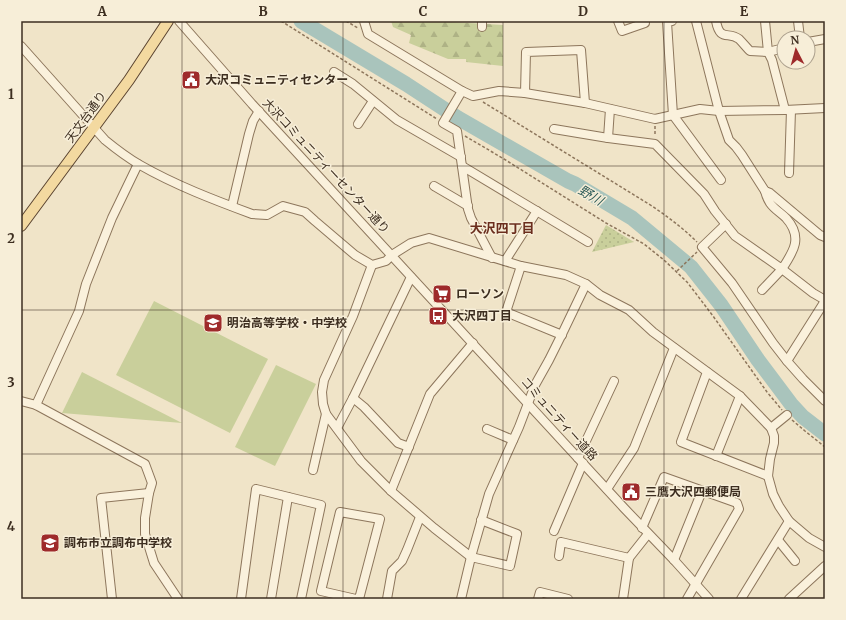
<svg xmlns="http://www.w3.org/2000/svg" width="846" height="620" font-family="Merriweather,'Noto Sans JP',serif">
<defs>
<pattern id="forest-firs" width="22" height="20" patternUnits="userSpaceOnUse"><rect width="22" height="20" fill="#c9cf9b"/><path d="M5 1l3.5 6h-7zM16 11l3.5 6h-7z" fill="#aeb285"/></pattern>
<pattern id="park-dots" width="8" height="8" patternUnits="userSpaceOnUse"><rect width="8" height="8" fill="#c9cf9b"/><path d="M2 2h.1M6 6h.1" fill="none" stroke="#aeb285" stroke-width="1.8" stroke-linecap="round"/></pattern>
</defs>
<rect width="100%" height="100%" fill="#f0e4c8"/>
<g fill="#c9cf9b">
<polygon points="154,301 268,359 230,433 116,375"/>
<polygon points="276,365 316,384 275,466 235,447"/>
<polygon points="82,372 182,423 62,413"/>
</g>
<polygon fill="url(#forest-firs)" points="391,21 435,21 503,25 503,66 466,62 466,59 448,59 409,43 411,35 393,27"/>
<polygon fill="url(#park-dots)" points="606,225 634,242 592,252"/>
<g fill="none" stroke-linecap="round" stroke-linejoin="round">
<polyline stroke="#a9c4bc" stroke-width="15" points="301,21 406,84 458,118 568,181 575,184 632,218 691,267 721,305 758,360 791,404 803,417 825,434"/>
<defs>
<g id="minor">
<polyline points="179,21 252,104 624,508 674,560 709,599"/>
<polyline points="364,21 368,34 462,91"/>
<polyline points="482,21 482,27"/>
<polyline points="618,21 622,31 645,23 645,21"/>
<polyline points="672,21 667,22 673,115 721,180"/>
<polyline points="696,21 719,111 729,140 736,147 742,155 765,191 770,193 820,235 825,237"/>
<path d="M716,21C720,42 728,31 739,39C743,43 747,48 750,51L768,52L784,48"/>
<polyline points="765,21 768,52 772,60 785,110"/>
<polyline points="798,21 800,38"/>
<polyline points="808,42 825,39"/>
<path d="M21,46L105,140C116,149 128,158 140,165C175,185 214,200 252,214L267,215L283,206L305,212L315,221L355,255L372,265L386,261L392,255L411,243L429,238L521,266L566,275L586,284L600,295L629,310L653,332L740,396L771,428L774,436V443L770,459L768,476L773,494L779,506L789,521L809,538L825,547"/>
<polyline points="334,72 353,84 397,120 461,157"/>
<polyline points="525,93 526,52 581,50 585,103"/>
<polyline points="358,124 373,101"/>
<path d="M554,129L608,138L655,144L704,194L715,211L735,236L782,269C794,251 803,237 786,218C781,213 774,209 770,203C768,200 766,195 765,191"/>
<polyline points="608,138 610,109"/>
<polyline points="462,166 588,242"/>
<polyline points="789,173 791,110"/>
<polyline points="434,186 468,206"/>
<polyline points="232,206 249,134 253,121 259,111"/>
<polyline points="726,224 702,247 732,283 773,343 787,361 803,379 825,401"/>
<polyline points="492,258 471,218 468,209 457,131 443,123 462,91 473,96 499,91 525,93 585,103 655,119 700,109 719,111 785,110 825,108"/>
<polyline points="505,261 537,211"/>
<polyline points="372,265 353,316 324,380 322,392 323,404 326,414 361,461 391,491 434,528 471,557 510,566 517,534 481,520"/>
<polyline points="521,266 506,312 562,335"/>
<polyline points="762,290 782,269 813,293 825,300"/>
<polyline points="787,361 825,301"/>
<polyline points="707,372 681,442 768,476"/>
<polyline points="353,398 364,407 398,443 409,447"/>
<polyline points="21,401 36,405 145,464 152,483 149,493 145,518 145,534 154,563 178,599"/>
<polyline points="36,405 79,311 86,284 112,218 138,164"/>
<polyline points="337,428 353,398 411,277"/>
<polyline points="771,428 787,415"/>
<polyline points="487,429 513,440"/>
<polyline points="716,456 740,396"/>
<polyline points="578,458 614,381"/>
<polyline points="313,470 326,414"/>
<polyline points="607,489 634,448 674,348"/>
<polyline points="391,491 430,394 473,343"/>
<polyline points="642,528 664,477 737,503 739,509 687,599"/>
<polyline points="554,531 583,463"/>
<polyline points="778,540 795,561"/>
<polyline points="559,556 561,542 629,558"/>
<polyline points="674,560 702,491"/>
<polyline points="112,599 101,498 149,493"/>
<polyline points="241,599 256,489 321,505 301,599"/>
<polyline points="271,599 288,497"/>
<polyline points="356,599 321,591 340,512 380,519 359,599"/>
<polyline points="387,599 392,571 402,561 407,550 420,517"/>
<polyline points="461,599 471,557 489,494 519,427 535,385 549,360 563,332 586,284"/>
<polyline points="538,599 540,592 568,599"/>
<polyline points="623,599 629,558 648,534"/>
<polyline points="741,599 789,521"/>
<polyline points="789,599 825,566"/>
</g>
<polyline id="major" points="21,226 129,80 168,21"/>
</defs>
<use href="#minor" stroke="#8d765c" stroke-width="10"/>
<use href="#major" stroke="#5b4430" stroke-width="12"/>
<g stroke="#8d765c" stroke-width="1.5" stroke-dasharray="3 2" stroke-linecap="butt">
<polyline points="281,21 437,119"/>
<polyline points="346,21 358,28"/>
<path d="M483,102L652,206C668,217 683,228 697,242"/>
<polyline points="655,126 655,136"/>
<polyline points="465,136 504,159 606,223 644,244 664,260 687,282 694,291 713,316 767,392 782,410"/>
<polyline points="677,271 697,252"/>
<polyline points="792,420 805,431 825,447"/>
</g>
<use href="#minor" stroke="#faf1dc" stroke-width="8"/>
<use href="#major" stroke="#f3d9a0" stroke-width="10"/>
</g>
<path fill="none" stroke="#3d2e20" stroke-width="1" stroke-opacity="0.55" d="M182,21V599M343,21V599M503,21V599M664,21V599M21,166H825M21,310H825M21,454H825"/>
<defs>
<symbol id="civic-square" viewBox="-11 -11 22 22"><rect x="-9" y="-9" width="18" height="18" rx="4" fill="#9e2a2b" stroke="#f7eed8"/><path d="M-.6-6.5H3V-4.5H.6V-3L4-1V1h2V6H-6V1h2V-1L-.6-3ZM-1.2 2.5V6h2.4V2.5Z" fill="#fff"/></symbol>
<symbol id="supermarket-square" viewBox="-11 -11 22 22"><rect x="-9" y="-9" width="18" height="18" rx="4" fill="#9e2a2b" stroke="#f7eed8"/><path d="M-6-5.5h2.5l.6 2H6L4.5 2H-2.5L-4.4-4H-6ZM-1.5 3.2a1.3 1.3 0 1 0 .1 0ZM3 3.2a1.3 1.3 0 1 0 .1 0Z" fill="#fff"/></symbol>
<symbol id="bus-square" viewBox="-11 -11 22 22"><rect x="-9" y="-9" width="18" height="18" rx="4" fill="#9e2a2b" stroke="#f7eed8"/><path d="M-5-6H5V4H4V6H2V4H-2V6H-4V4H-5ZM-3.5-4V0h7V-4ZM-3.5 1.2v1.5H-2V1.2ZM2 1.2v1.5H3.5V1.2Z" fill="#fff"/></symbol>
<symbol id="school-square" viewBox="-11 -11 22 22"><rect x="-9" y="-9" width="18" height="18" rx="4" fill="#9e2a2b" stroke="#f7eed8"/><path d="M0-5L7-2L0 1L-7-2ZM-4 1L0 2.5L4 1V4Q0 6-4 4Z" fill="#fff"/></symbol>
</defs>
<g fill-rule="evenodd">
<use href="#civic-square" x="180" y="69" width="22" height="22"/>
<use href="#supermarket-square" x="431" y="283" width="22" height="22"/>
<use href="#bus-square" x="427" y="305" width="22" height="22"/>
<use href="#school-square" x="202" y="312" width="22" height="22"/>
<use href="#civic-square" x="620" y="481" width="22" height="22"/>
<use href="#school-square" x="39" y="532" width="22" height="22"/>
</g>
<g text-anchor="middle" stroke-width="3" stroke-linejoin="round" paint-order="stroke">
<g font-size="12" font-weight="bold" fill="#3d2e20" stroke="#f7eed8" text-anchor="start">
<text x="205" y="84">大沢コミュニティセンター</text>
<text x="456" y="298">ローソン</text>
<text x="452" y="320">大沢四丁目</text>
<text x="227" y="327">明治高等学校・中学校</text>
<text x="645" y="496">三鷹大沢四郵便局</text>
<text x="64" y="547">調布市立調布中学校</text>
</g>
<g font-size="12" fill="#3d2e20" stroke="#f7eed8">
<text transform="translate(86 117) rotate(-54)" y="4">天文台通り</text>
<text transform="translate(326 166) rotate(47)" y="4">大沢コミュニティーセンター通り</text>
<text transform="translate(559 419) rotate(48)" y="4">コミュニティー道路</text>
</g>
<g font-size="13" font-style="italic" fill="#2f5d5a" stroke="#f7eed8">
<text transform="translate(591 195) rotate(30)" y="5">野川</text>
</g>
<g font-size="13" font-weight="bold" fill="#6b2e1e" stroke="#f7eed8">
<text x="502" y="233">大沢四丁目</text>
</g>
</g>
<rect width="846" height="620" fill="none" stroke="#f7eed8" stroke-width="44"/>
<g transform="translate(796 50) rotate(354)"><circle r="19" fill="#f7eed8" stroke="#ada18e"/>
<path d="M0-3L7 15L0 10L-7 15Z" fill="#9e2a2b"/>
<text y="-6" font-size="11" font-weight="bold" text-anchor="middle" fill="#3d2e20">N</text>
</g>
<rect x="22" y="22" width="802" height="576" fill="none" stroke="#3d2e20" stroke-width="1.5"/>
<g font-size="13" text-anchor="middle" font-weight="bold" fill="#3d2e20">
<text x="102" y="16">A</text>
<text x="263" y="16">B</text>
<text x="423" y="16">C</text>
<text x="583" y="16">D</text>
<text x="744" y="16">E</text>
<text x="11" y="99">1</text>
<text x="11" y="243">2</text>
<text x="11" y="387">3</text>
<text x="11" y="531">4</text>
</g>
</svg>
